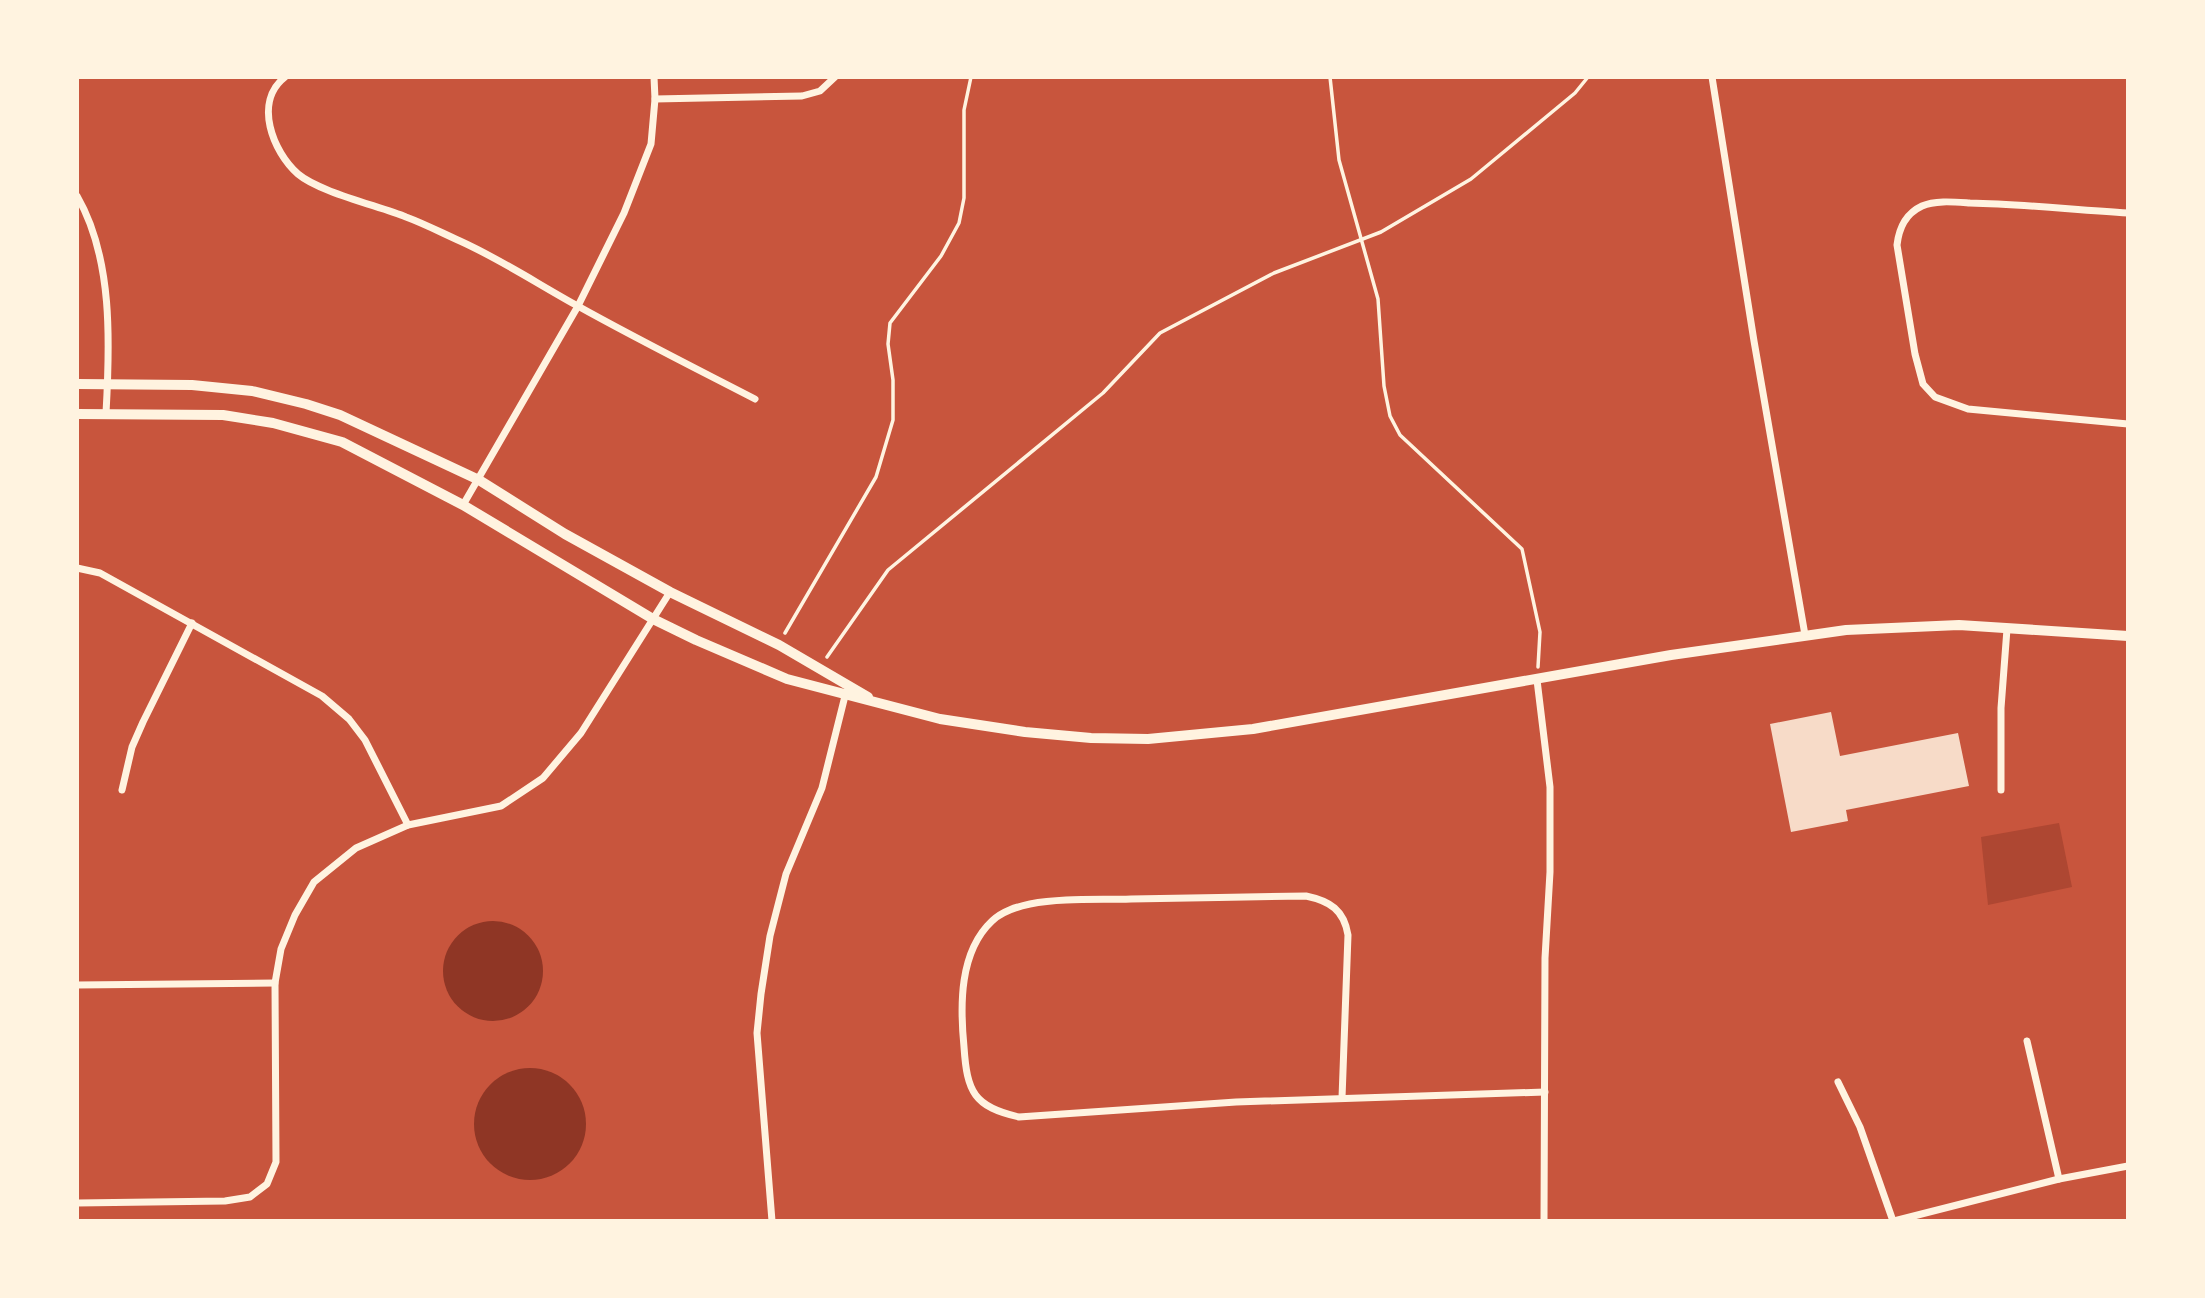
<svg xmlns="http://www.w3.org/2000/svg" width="2205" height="1298" font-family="Raleway,sans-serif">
<rect width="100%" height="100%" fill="#c8553d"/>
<polygon fill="#ae4732" points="2059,823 2072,887 1988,905 1981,837"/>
<g fill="#8f3625">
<circle cx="493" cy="971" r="50"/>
<circle cx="530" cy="1124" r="56"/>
</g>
<polygon fill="#f7dbc8" points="1831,712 1840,756 1958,733 1969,786 1846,810 1848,821 1791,832 1770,724"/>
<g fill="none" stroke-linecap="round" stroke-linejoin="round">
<g stroke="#fff3e0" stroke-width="3.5">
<polyline points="1330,77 1339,160 1378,299 1384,386 1390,416 1400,435 1522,549 1540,632 1538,667"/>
<polyline points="785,633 876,477 893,420 893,380 888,344 890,323 941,256 959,223 964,198 964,110 971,77"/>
<polyline points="827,657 888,570 1103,393 1160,333 1274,273 1381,232 1471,179 1575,93 1588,77"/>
</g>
<g stroke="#fff3e0" stroke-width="7">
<path d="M285,77C253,102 273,152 298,174C319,192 379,206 406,217C425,224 442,233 460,241C500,259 538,284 576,305C635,338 695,368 755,399"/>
<polyline points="1712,77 1754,341 1805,635"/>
<polyline points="655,99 802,96 820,91 835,77"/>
<path d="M77,196C113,258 110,343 106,413"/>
<path d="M2128,213C2075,210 2023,204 1970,203C1955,202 1935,200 1922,206C1905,214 1899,228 1897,245L1915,354L1923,384L1935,397L1968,409L2128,424"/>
<polyline points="463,505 578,306 624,213 651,144 655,99 654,77"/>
<polyline points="77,568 100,573 322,696 349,719 365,740 408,825"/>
<polyline points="1537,680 1550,787 1550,872 1545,958 1544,1221"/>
<polyline points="122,790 132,747 143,722 192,623"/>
<polyline points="2001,790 2001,708 2007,629"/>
<polyline points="77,985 275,983"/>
<polyline points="2027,1041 2059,1179"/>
<polyline points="1838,1082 1860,1127 1893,1221"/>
<path d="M1342,1098L1348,935C1344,910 1330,901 1306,896C1248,897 1189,898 1131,899C1098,900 1062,898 1030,904C1016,907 1002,911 992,921C959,952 960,1006 964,1047C967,1092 974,1107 1019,1117L1236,1102L1545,1092"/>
<polyline points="77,1203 225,1201 250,1197 267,1184 276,1162 275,983 281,949 295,915 314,882 356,848 408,825 501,806 543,778 581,733 670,592"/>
<polyline points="772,1221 757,1033 761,994 770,936 786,874 822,788 846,692"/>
<polyline points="1894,1221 2059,1179 2128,1166"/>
</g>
<g stroke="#fff3e0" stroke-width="10">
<polyline points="77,384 192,385 252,391 306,404 340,415 479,480 565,534 670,592 779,645 868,697"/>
<polyline points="77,414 223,415 273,423 342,442 463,505 653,619 696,640 787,679 940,719 1025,732 1091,738 1148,739 1253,729 1671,655 1846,630 1959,625 2128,636"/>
</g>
</g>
<rect width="2205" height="1298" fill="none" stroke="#fff3e0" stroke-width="158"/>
</svg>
